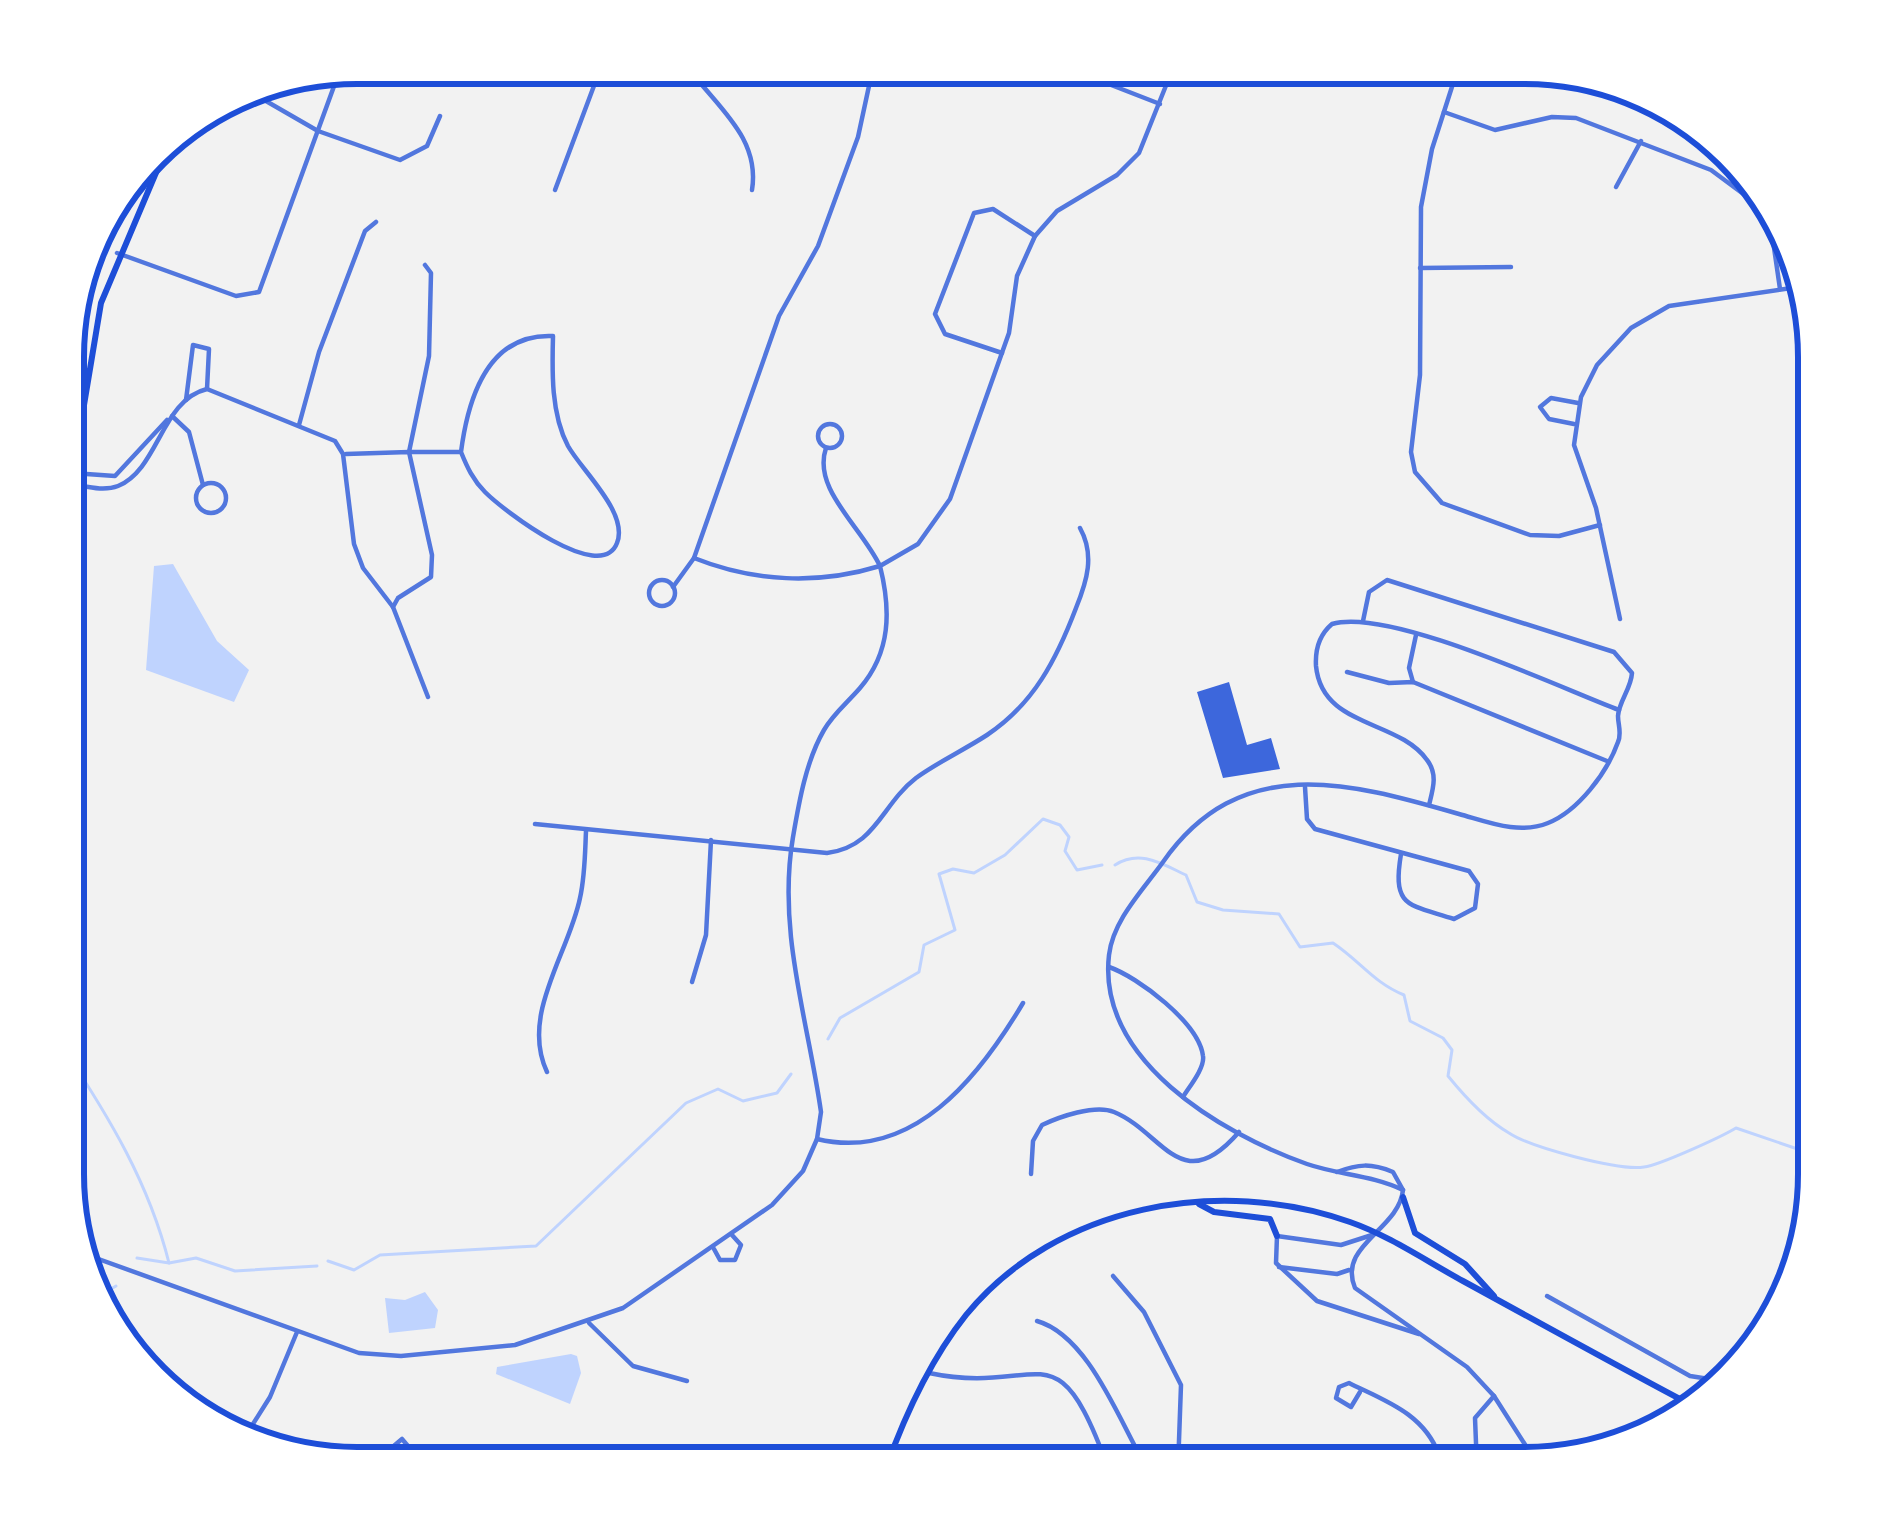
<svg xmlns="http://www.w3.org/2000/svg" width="1882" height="1531" font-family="Cabin,sans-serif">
<rect width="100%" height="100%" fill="#f2f2f2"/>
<g fill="#bfd3fe">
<polygon points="173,564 217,641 249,670 234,702 146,670 154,566"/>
<polygon points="425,1292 438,1310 435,1328 389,1333 385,1298 405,1300"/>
<polygon points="571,1354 577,1356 581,1373 570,1404 496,1374 497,1367"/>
</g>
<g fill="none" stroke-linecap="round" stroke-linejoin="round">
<g stroke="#bfd3fe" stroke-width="3">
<path d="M1115,865C1140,849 1162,864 1186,875L1197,902L1223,910L1279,914L1300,947L1333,943C1360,961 1374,983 1404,995L1410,1021L1443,1038L1452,1050L1448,1076C1465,1097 1485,1119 1509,1133C1530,1147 1618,1171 1644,1167C1660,1165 1721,1137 1736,1128L1818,1156"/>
<polyline points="828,1039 840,1018 919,972 924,945 955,930 939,874 953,869 974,873 1005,855 1043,819 1060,825 1069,837 1065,851 1077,870 1102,865"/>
<path d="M64,1049C109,1117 149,1183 169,1263"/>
<polyline points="137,1258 169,1263 196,1258 235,1271 317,1266"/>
<polyline points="328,1261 354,1270 380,1255 536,1246 686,1103 718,1089 743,1101 777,1093 791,1074"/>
<polyline points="92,1300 116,1286"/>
</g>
</g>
<polygon fill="#3d67dc" points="1229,682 1247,745 1271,738 1280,769 1223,778 1197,692"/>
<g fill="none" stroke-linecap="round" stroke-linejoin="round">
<polyline stroke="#5277de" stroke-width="1.5" points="1085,1468 1099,1453"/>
<g stroke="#5277de" stroke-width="4.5">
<polyline points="1459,65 1432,149 1421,207 1420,375 1411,452 1415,472 1442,503 1530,535 1559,536 1600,525"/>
<polyline points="1070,69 1160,104"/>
<path d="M693,74C721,110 760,140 752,190"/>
<polyline points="245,89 318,131 400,160 427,146 440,116"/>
<polyline points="1444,112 1495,130 1552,117 1576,118 1711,170 1769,213 1780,289"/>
<polyline points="1616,187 1641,141"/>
<polyline points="555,190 598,75"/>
<polyline points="117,253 236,296 259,292 337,78"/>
<path d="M425,265L431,273L429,356L409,452H461C467,467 473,480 485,492C504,511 601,585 617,543C629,513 582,471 568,446C551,414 552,372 553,336C488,333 468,398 461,452"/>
<polyline points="1420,268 1511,267"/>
<polyline points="1002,353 945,334 935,314 974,213 993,209 1035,236"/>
<polyline points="186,400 193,345 209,349 207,389"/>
<polyline points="172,416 189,432 203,485"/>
<circle cx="830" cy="436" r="12"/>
<polyline points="1574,424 1549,419 1540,407 1551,398 1578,403"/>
<polyline points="299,425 319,352 365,231 376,222"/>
<polyline points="346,454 409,452 432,555 431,577 398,598 393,607"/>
<polyline points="72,473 115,476 167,420"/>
<circle cx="211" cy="498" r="15"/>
<path d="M70,484C85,486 103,492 118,486C159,469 161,400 207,389L335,441L343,454L354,544L363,568L393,607L428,697"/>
<path d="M694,558C754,582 818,585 880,566C861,526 812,489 826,448"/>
<circle cx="662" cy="593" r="13"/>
<polyline points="673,587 694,558 779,316 818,246 858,137 872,72"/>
<polyline points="1620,619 1596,508 1574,445 1581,397 1597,365 1631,328 1669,306 1805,286"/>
<path d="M1363,621L1369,592L1387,580L1614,652L1632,673C1631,689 1619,701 1618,716C1618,725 1622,733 1618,742C1607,773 1578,811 1548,823C1519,835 1488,822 1459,814C1348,782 1240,752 1163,862C1143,890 1113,920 1109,955C1097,1060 1220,1133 1307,1164C1339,1175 1372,1175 1403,1190"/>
<polyline points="1347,672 1389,683 1413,682 1607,761"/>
<polyline points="1413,682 1409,668 1416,635"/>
<path d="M1305,787L1307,819L1315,829L1469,871L1478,884L1475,908L1454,919C1408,904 1392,908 1401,854"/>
<path d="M1429,805C1433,789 1438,774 1427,760C1398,719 1322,728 1316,666C1315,649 1319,635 1332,624C1389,607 1558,687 1619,710"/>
<path d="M535,824L827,853C876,847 881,805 916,778C938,762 964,750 987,735C1034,704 1057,658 1076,608C1087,581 1095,555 1080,528"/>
<path d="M1109,967C1138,977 1199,1023 1203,1056C1205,1068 1189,1087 1183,1097"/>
<polyline points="692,982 706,935 711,840"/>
<path d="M547,1072C520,1015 569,953 580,898C585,876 585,853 586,831"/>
<path d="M817,1139C913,1162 979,1077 1023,1003"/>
<path d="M1337,1172C1358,1164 1371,1163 1393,1172L1403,1190C1399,1230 1337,1245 1355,1288L1467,1367L1494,1396L1538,1465"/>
<path d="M1031,1174L1033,1141L1042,1125C1059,1117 1095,1104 1114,1112C1163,1132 1181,1199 1239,1132"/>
<polyline points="1372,1235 1341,1245 1277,1236 1276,1263 1317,1301 1419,1334"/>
<polyline points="714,1249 720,1260 735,1260 741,1245 732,1235"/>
<path d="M79,1252L359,1353L401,1356L515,1345L623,1308L772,1205L803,1171L817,1139L821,1112C808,1020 777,931 793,837C799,802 806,761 824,730C833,714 848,702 860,688C891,652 891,610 880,566L918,544L950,499L1009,333L1017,276L1035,236L1057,211L1117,175L1139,153L1173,68"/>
<polyline points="1279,1267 1337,1274 1349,1270"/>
<polyline points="1113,1276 1144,1312 1181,1385 1178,1468"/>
<polyline points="1547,1296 1690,1376 1709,1379 1740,1372"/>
<path d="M1037,1321C1090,1336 1121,1426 1147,1468"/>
<polyline points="589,1323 633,1366 687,1381"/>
<path d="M929,1373C1042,1397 1055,1321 1108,1468"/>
<path d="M1360,1392L1351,1407L1336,1398L1339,1387L1349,1383C1383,1400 1424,1413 1439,1455"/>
<polyline points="241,1443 270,1397 297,1332"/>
<polyline points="413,1452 400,1463 389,1450 402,1439 413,1452 494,1467"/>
<polyline points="1396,1468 1422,1457 1476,1453"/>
<polyline points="1477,1468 1475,1418 1494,1396"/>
</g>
<g stroke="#1d4ed8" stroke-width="6">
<polyline points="65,519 101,303 174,130"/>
<polyline points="1403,1197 1415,1233 1465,1264 1494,1296"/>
<polyline points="1199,1204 1214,1212 1270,1219 1277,1236"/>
<path d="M886,1468C905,1415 931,1359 966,1315C1057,1204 1220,1176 1350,1222C1390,1236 1426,1261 1463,1281C1540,1323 1617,1366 1695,1407"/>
</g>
</g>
<path d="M0 0H1882V1531H0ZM357 84H1525A273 273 0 0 1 1798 357V1174A273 273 0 0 1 1525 1447H357A273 273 0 0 1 84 1174V357A273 273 0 0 1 357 84Z" fill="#fff" fill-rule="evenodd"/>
<path fill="none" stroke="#1d4ed8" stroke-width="6" d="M357 84H1525A273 273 0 0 1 1798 357V1174A273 273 0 0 1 1525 1447H357A273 273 0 0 1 84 1174V357A273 273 0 0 1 357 84Z"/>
</svg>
